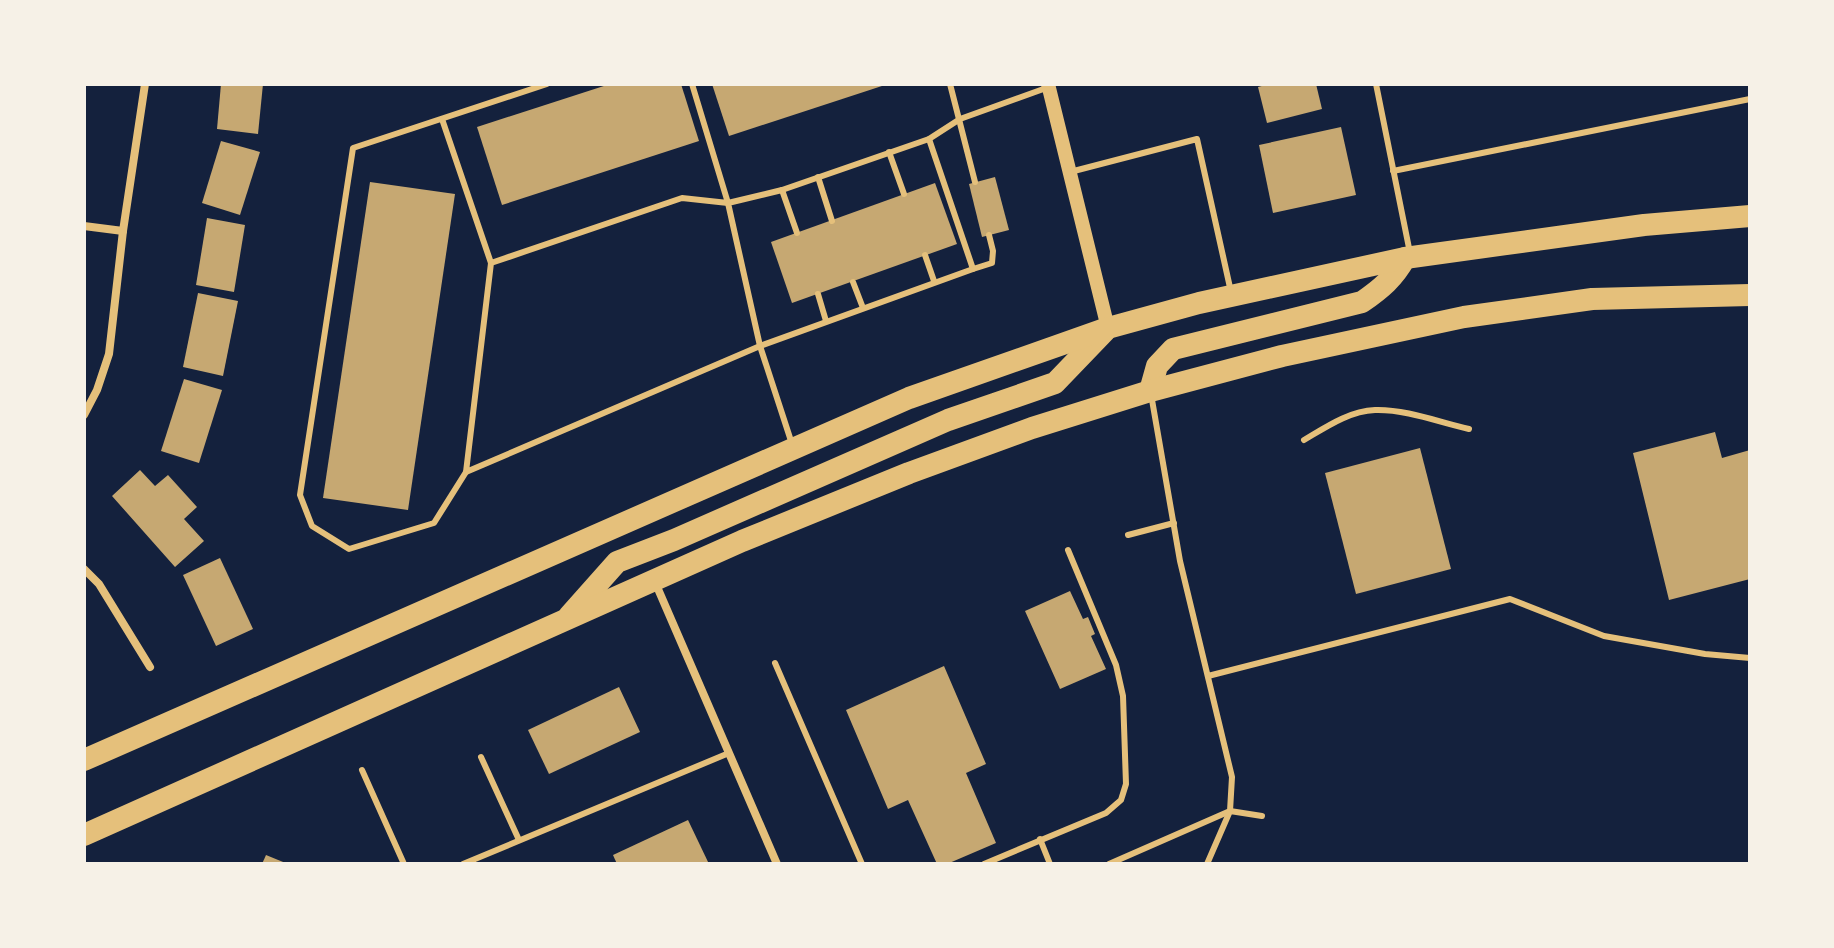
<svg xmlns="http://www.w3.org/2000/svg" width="1834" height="948" font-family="'DM Sans',sans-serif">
<rect width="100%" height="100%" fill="#14213d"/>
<g fill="#c6a872">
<polygon points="221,84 263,84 258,134 217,129"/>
<polygon points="610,84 681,84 699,141 502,205 477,127"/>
<polygon points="712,84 885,84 885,85 729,136"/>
<polygon points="1269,84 1316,84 1322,109 1267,123 1258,87"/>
<polygon points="1341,127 1356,195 1273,213 1259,145"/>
<polygon points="221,141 260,152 240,215 202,203"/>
<polygon points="995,177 1009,230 982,237 969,184"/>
<polygon points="370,182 455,194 408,510 323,498"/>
<polygon points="935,183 957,244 792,303 771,242"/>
<polygon points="207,218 245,225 234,292 196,285"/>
<polygon points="198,293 238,301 223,376 183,367"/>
<polygon points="184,379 222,390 199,463 161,451"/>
<polygon points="1715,432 1722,458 1750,450 1750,579 1669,600 1633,453"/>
<polygon points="1420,448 1451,569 1356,594 1325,473"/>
<polygon points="140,470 155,486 168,475 197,507 184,519 204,541 175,567 112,496"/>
<polygon points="220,558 253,629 216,646 183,575"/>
<polygon points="1070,591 1083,619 1088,617 1095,634 1091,636 1106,669 1060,689 1025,611"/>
<polygon points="944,666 986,764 966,773 996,843 947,864 937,864 908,800 888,809 846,710"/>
<polygon points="619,687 640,732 549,774 528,730"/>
<polygon points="688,820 709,864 617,864 613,855"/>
<polygon points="266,855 288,864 262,864"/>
</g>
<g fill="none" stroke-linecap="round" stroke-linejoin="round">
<g stroke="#e5c07b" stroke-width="6">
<polyline points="692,84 728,203 682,198 491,263 466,472 760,346 973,269 929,139"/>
<polyline points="950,84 975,182"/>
<polyline points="1376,84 1410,253"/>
<polyline points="442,119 491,263"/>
<polyline points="889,152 904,194"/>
<polyline points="1393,171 1750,99"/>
<polyline points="1070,172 1197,139 1231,292"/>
<polyline points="818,177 832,221"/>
<polyline points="782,190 797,233"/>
<polyline points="925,255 934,281"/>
<polyline points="973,269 992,263 993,251 989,235"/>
<polyline points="853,282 863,308"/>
<polyline points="818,294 826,321"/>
<path d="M1304,440C1326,427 1349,411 1375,410C1405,409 1439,422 1469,429"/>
<polyline points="792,444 760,346 728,203 782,190 929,139 960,119 1049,87"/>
<polyline points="466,472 434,523 349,549 312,526 300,495 353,148 547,84"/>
<polyline points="1128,535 1174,523"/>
<polyline points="775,663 862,864"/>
<polyline points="1208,676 1510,599 1604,636 1705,654 1750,658"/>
<polyline points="481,757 519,840"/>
<polyline points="362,770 404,864"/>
<polyline points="1040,839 1050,864"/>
<polyline points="463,864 729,753"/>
<polyline points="984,864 1106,813 1121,800 1126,784 1123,696 1116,665 1068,550"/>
<polyline points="1109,864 1230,811 1232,777 1180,561 1151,394"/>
<polyline points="1207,864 1230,811 1262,816"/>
</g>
<g stroke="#e5c07b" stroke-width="8">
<polyline points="84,226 123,231"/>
<polyline points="84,415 97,390 109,354 123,231 145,84"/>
<polyline points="84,569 99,584 150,667"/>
<polyline points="655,582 777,864"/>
</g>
<polyline stroke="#e5c07b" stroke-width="14" points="1048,84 1108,328"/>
<g stroke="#e5c07b" stroke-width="22">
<path d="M1150,391L1157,366L1173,349L1362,302C1381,289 1394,278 1405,258"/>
<polyline points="569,616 617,562 674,540 948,420 1055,383 1105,331"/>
<polyline points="84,760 909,398 1108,328 1199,303 1405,258 1644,225 1750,216"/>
<polyline points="84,835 742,541 909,473 1032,428 1150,391 1282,356 1464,317 1592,299 1750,295"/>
</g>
</g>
<rect width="1834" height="948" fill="none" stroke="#f6f1e7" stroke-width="172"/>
</svg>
